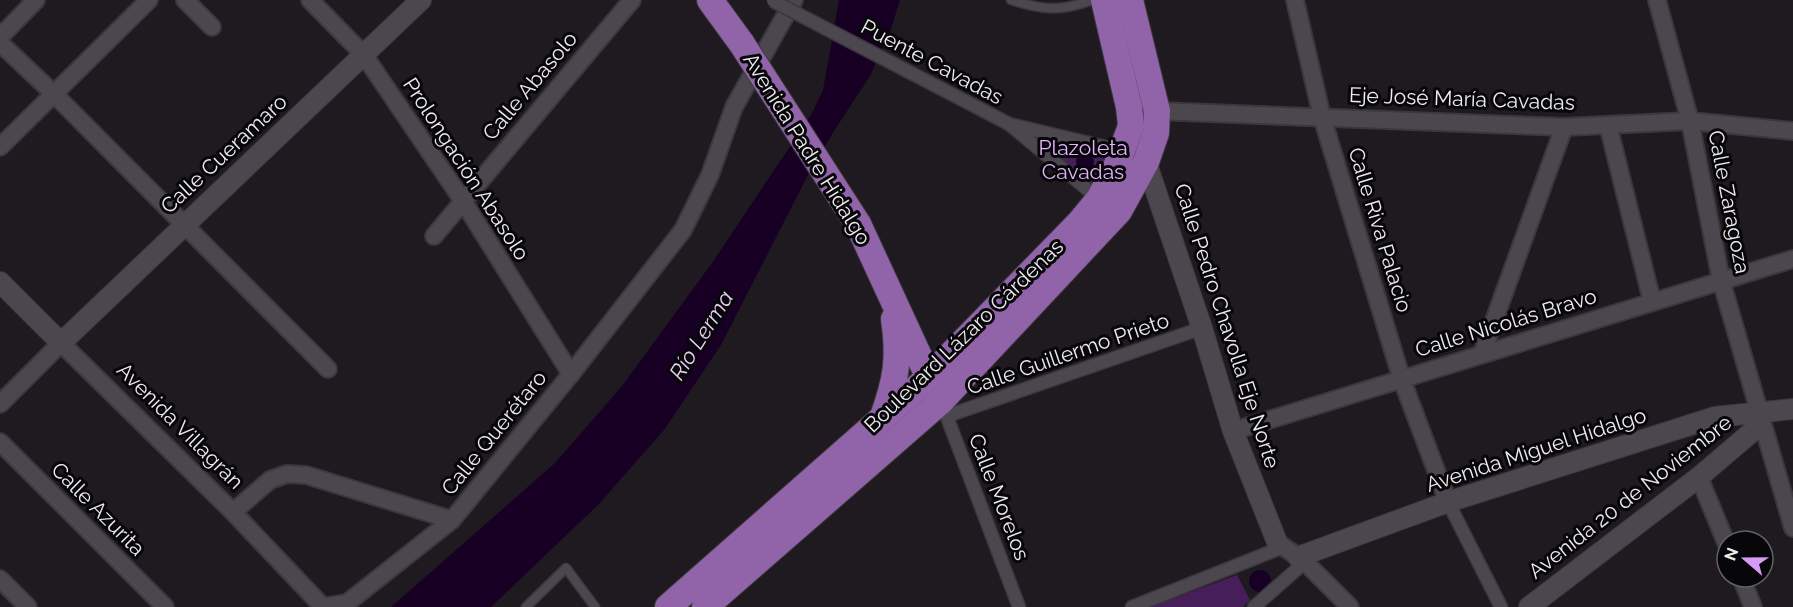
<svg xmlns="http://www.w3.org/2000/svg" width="1793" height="607" font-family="Raleway,sans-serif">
<rect width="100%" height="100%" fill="#1e1a20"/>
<g fill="#461e59">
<polygon points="993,117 1115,143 1089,198"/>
<polygon points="1237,575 1250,600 1243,607 1150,607"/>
</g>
<g fill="#180025">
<polygon points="839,0 900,0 890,32 870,76 834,131 808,175 721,345 664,430 599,504 491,607 391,607 555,463 622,386 712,263 811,115 823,90"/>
<circle cx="1085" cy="162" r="9"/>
<circle cx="1260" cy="581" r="11"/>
</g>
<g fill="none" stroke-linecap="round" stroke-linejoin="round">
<defs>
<g id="service">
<path d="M1011,0C1043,10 1060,12 1092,0"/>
<polyline points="526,607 566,568 595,607"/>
</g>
<g id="pedestrian">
<polyline points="1009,124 1099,199"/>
<polyline points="1013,125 1122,151"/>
<polyline points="944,409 1019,607"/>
<polyline points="947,416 1202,328"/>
<polyline points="1448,502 1501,607"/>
<polyline points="1132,607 1283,547"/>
<polyline points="1254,607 1305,562"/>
</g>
<g id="minor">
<polyline points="185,0 212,27"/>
<polyline points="310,0 364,55 463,201 571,374"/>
<polyline points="1295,0 1322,117 1402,380 1448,502"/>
<polyline points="1657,0 1690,121 1721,280 1793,528"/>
<polyline points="0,37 36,0"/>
<polyline points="0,43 54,94 328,369"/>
<polyline points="1129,107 1157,111 1564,127 1690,121 1793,131"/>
<polyline points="1608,125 1652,301"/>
<polyline points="0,147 149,0"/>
<polyline points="434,236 632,0"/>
<polyline points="1482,354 1564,127"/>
<polyline points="0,404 61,343 233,512 323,607 347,603 452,520 571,374 683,230 710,175 734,107 794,0"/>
<polyline points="1233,431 1793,259"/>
<polyline points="0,442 165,607"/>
<polyline points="1699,477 1727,545"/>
<polyline points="233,512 270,480 287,474 306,475 452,520"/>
<polyline points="1277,542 1305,562 1350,607"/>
<polyline points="1741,577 1753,607"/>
<polyline points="0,579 28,607"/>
</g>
<g id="tertiary">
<polyline points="1143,153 1202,328 1233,431 1277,542"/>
<polyline points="0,282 61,343 421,0"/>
<polyline points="1298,557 1448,502 1715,417 1793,409"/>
<polyline points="1529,607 1699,477 1761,424"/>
</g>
<g id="primary">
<polyline points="710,0 742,44"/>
<polyline points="858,224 935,391"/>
<path d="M883,417C896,380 900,359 894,319"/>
<polyline points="668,607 929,377 1080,222 1099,199 1116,167 1131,126 1129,107 1104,0"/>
<polyline points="705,607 940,402 1119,211 1146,162 1156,133 1157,111 1130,0"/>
</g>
</defs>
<use href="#service" stroke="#3b383c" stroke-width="11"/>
<use href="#pedestrian" stroke="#3b383c" stroke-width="15"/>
<use href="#minor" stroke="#3b383c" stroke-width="20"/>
<use href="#tertiary" stroke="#3b383c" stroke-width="22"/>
<use href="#primary" stroke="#3b383c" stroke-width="28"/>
<use href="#service" stroke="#4c474f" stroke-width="8"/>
<use href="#pedestrian" stroke="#4c474f" stroke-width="12"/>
<use href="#minor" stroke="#4c474f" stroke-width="16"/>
<use href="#tertiary" stroke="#4c474f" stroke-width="20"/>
<use href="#primary" stroke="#9163a9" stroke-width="26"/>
<defs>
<polyline id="pedestrian-bridge" points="773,1 1009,124"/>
<polyline id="primary-bridge" points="742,44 858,224"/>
</defs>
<use href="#pedestrian-bridge" stroke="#3b383c" stroke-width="15" stroke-linecap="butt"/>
<use href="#primary-bridge" stroke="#3b383c" stroke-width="28" stroke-linecap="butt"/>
<use href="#pedestrian-bridge" stroke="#4c474f" stroke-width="12"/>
<use href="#primary-bridge" stroke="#9163a9" stroke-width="26"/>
</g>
<g text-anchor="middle" stroke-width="6" stroke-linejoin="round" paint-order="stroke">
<g font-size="21" fill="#eeebef" stroke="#070608">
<text transform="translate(932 62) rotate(28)" y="7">Puente Cavadas</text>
<text transform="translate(530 86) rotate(-50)" y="7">Calle Abasolo</text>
<text transform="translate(1462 99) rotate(2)" y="7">Eje José María Cavadas</text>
<text transform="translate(807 149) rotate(58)" y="7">Avenida Padre Hidalgo</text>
<text transform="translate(224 154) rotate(-43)" y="7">Calle Cueramaro</text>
<text transform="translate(466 169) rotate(57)" y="7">Prolongación Abasolo</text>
<text transform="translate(1729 202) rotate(79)" y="7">Calle Zaragoza</text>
<text transform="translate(1380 230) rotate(73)" y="7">Calle Riva Palacio</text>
<text transform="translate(1506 323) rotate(-17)" y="7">Calle Nicolás Bravo</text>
<text transform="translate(1227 326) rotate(72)" y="7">Calle Pedro Chavolla Eje Norte</text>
<text transform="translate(964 336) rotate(-44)" y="7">Boulevard Lázaro Cárdenas</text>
<text transform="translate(1068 354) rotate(-19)" y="7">Calle Guillermo Prieto</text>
<text transform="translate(180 426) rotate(45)" y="7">Avenida Villagrán</text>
<text transform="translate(494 433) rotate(-51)" y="7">Calle Querétaro</text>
<text transform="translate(1536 450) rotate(-18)" y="7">Avenida Miguel Hidalgo</text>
<text transform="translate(999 497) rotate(69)" y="7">Calle Morelos</text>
<text transform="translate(1630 497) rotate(-38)" y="7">Avenida 20 de Noviembre</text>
<text transform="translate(98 509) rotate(45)" y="7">Calle Azurita</text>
</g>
<g font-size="21" fill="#e3b3fd" stroke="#070608">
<text x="1083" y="155">Plazoleta<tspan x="1083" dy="24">Cavadas</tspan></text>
</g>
<g font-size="22" font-style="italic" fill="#e7cff5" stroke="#070608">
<text transform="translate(701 335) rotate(-58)" y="8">Río Lerma</text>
</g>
</g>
<g transform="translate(1745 559) rotate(290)"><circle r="28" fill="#070608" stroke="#636264" stroke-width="1.5"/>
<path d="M0-4.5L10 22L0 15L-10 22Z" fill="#d89bf8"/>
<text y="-9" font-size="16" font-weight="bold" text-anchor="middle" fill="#eeebef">N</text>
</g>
</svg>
